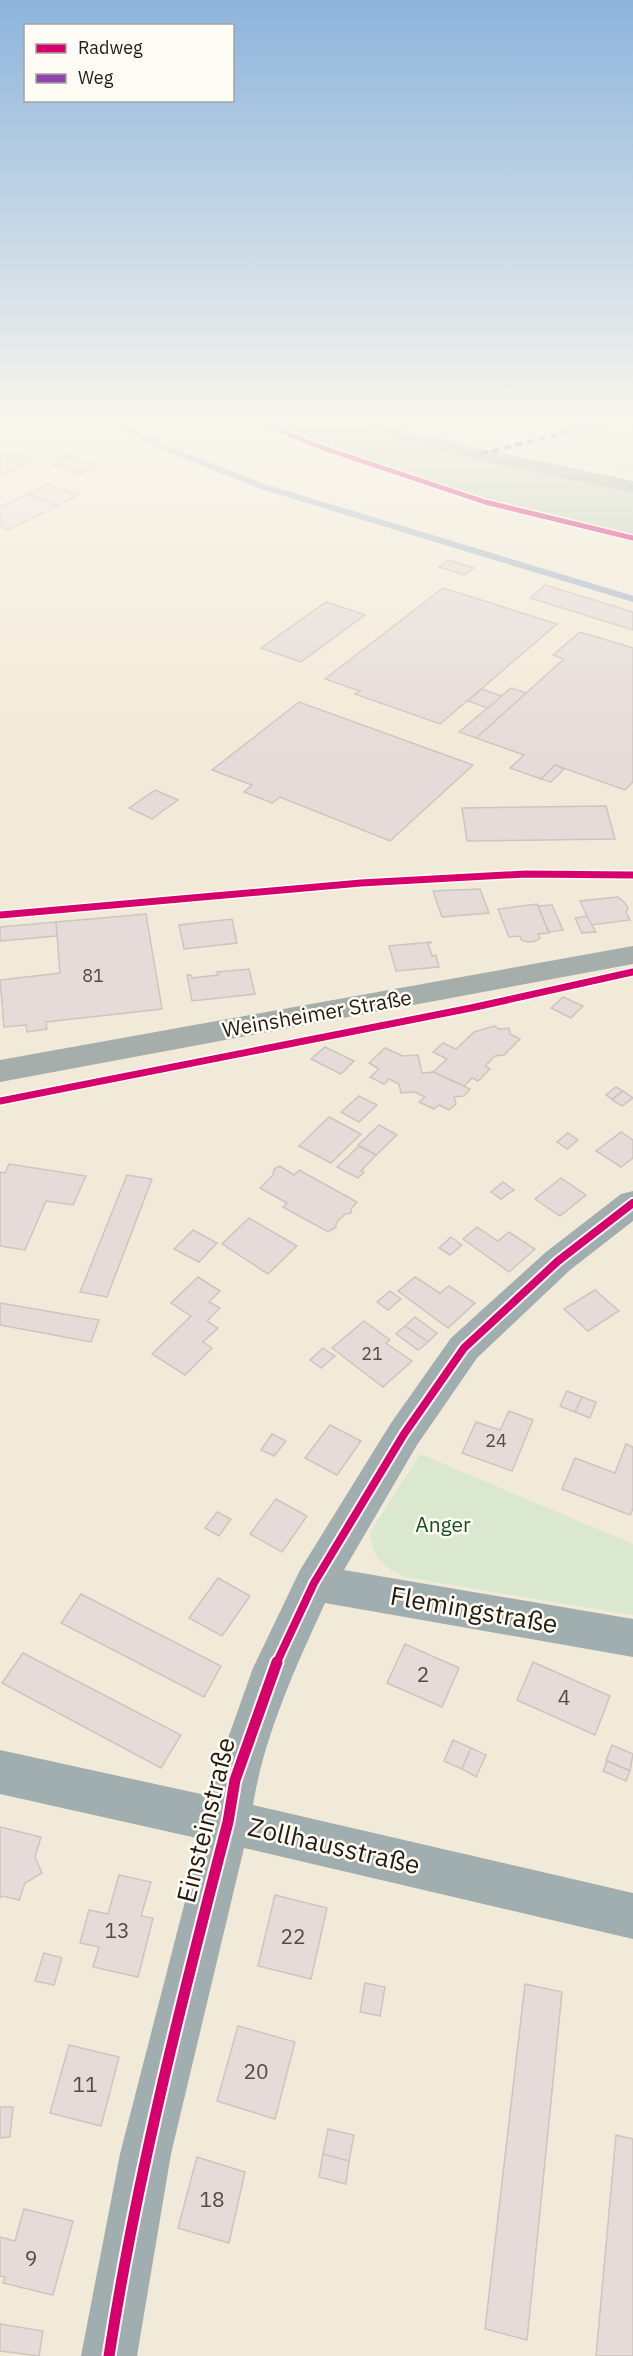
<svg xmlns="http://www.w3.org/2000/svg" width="633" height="2356" font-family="'IBM Plex Sans',sans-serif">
<rect width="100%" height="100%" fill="#f2ead8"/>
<g fill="#dae8d0">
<polygon points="617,422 633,422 633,476 513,450"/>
<path d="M420,1454L633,1544V1615L410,1578C387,1571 372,1559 370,1533Z"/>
</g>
<polygon fill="#becfb5" points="260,422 353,422 480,454 633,487 633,538 485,502 323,448"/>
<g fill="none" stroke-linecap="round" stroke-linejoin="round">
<polyline stroke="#a3b5c9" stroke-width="6" points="114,422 165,448 264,487 633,599"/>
</g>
<g fill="#e5dbd8" stroke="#cdc5c0" stroke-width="1.5">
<polygon points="11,451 34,460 0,476 0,456"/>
<polygon points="71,455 69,457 98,465 79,474 52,464"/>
<polygon points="48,484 78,495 58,506 28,494"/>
<polygon points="28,494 58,506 8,530 0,526 0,507"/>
<polygon points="449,560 474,568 464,575 439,567"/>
<polygon points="545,585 633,612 633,630 530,598"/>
<polygon points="443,588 557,624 440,724 355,694 360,691 325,679"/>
<polygon points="326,602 365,615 301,662 261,648"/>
<polygon points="580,632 633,648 633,782 625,790 555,765 541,779 510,768 524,755 476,738 564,659 553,655"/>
<polygon points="511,688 526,693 476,738 459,732"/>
<polygon points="482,689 502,696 488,708 468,701"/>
<polygon points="299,702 473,765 390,841 280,797 272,803 244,792 252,785 212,770"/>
<polygon points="555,765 564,769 551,782 541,779"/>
<polygon points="155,790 178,800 152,819 129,808"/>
<polygon points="606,806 615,839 467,841 462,808"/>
<polygon points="480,889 489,913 442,917 433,891"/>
<polygon points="618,897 625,903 628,909 626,912 630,920 591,925 580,901"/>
<polygon points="537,904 549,933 538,934 540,938 536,941 528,942 521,940 520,936 509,937 498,909"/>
<polygon points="552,905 563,930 549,932 538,906"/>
<polygon points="146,914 162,1009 46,1022 47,1029 27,1032 26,1025 4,1027 0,980 60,973 56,922"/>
<polygon points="587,916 596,932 582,933 575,918"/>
<polygon points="232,919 237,943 184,949 179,925"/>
<polygon points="56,922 57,936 0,941 0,927"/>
<polygon points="432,942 428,944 432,956 436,955 439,967 396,971 389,946"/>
<polygon points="249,969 255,994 192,1001 187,975 191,975 192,978 218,975 217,972"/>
<polygon points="563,997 583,1006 571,1018 551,1008"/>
<polygon points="494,1026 499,1029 509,1028 510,1034 520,1039 504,1055 495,1056 485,1066 490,1069 478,1081 472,1078 464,1086 433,1072 447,1059 433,1052 443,1043 456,1049 474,1032"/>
<polygon points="325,1047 354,1061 341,1074 311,1059"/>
<polygon points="385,1048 403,1056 418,1055 422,1073 433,1072 470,1089 464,1096 454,1097 456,1104 449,1110 439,1105 434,1109 419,1102 425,1097 415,1092 401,1093 399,1084 389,1079 384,1084 370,1077 379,1069 369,1063"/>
<polygon points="616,1087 623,1091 612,1099 606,1095"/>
<polygon points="623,1091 633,1098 622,1106 612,1100"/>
<polygon points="359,1096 377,1105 359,1122 341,1112"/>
<polygon points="329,1117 361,1134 331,1163 299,1146"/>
<polygon points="379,1125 397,1135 376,1155 358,1145"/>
<polygon points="621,1132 633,1140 633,1158 621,1167 596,1151"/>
<polygon points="568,1133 578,1140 567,1149 557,1142"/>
<polygon points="359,1146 376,1155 361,1171 364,1172 358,1178 337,1167"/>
<polygon points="9,1164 86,1176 73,1205 46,1201 25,1250 0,1246 0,1172 5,1173"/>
<polygon points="280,1166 294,1175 299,1170 357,1202 351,1209 351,1213 345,1214 336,1223 336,1227 328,1232 283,1207 287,1203 260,1188 273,1175 274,1169"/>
<polygon points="127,1175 152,1179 107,1297 80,1292"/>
<polygon points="561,1178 586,1195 560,1216 535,1199"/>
<polygon points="503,1182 514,1190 501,1199 491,1192"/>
<polygon points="249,1218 297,1246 268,1274 222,1244"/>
<polygon points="477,1227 498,1241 509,1232 535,1249 509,1272 463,1239"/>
<polygon points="193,1230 217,1243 199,1262 174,1249"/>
<polygon points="451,1237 462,1245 450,1255 439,1248"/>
<polygon points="198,1277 220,1291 209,1302 220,1308 207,1321 218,1328 203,1342 212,1348 185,1375 152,1354 191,1316 171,1303"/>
<polygon points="415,1277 440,1293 449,1286 475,1303 448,1328 398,1291"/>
<polygon points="595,1290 619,1311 588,1331 564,1309"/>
<polygon points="390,1291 401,1299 388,1310 377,1302"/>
<polygon points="0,1303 99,1320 91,1342 0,1325"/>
<polygon points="415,1317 437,1333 428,1342 405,1326"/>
<polygon points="364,1321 390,1340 386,1343 412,1361 383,1387 332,1348"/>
<polygon points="405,1326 428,1342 418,1350 396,1334"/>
<polygon points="323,1348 335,1356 321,1368 310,1360"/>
<polygon points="567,1391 582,1397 575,1412 560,1406"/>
<polygon points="582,1397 596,1402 590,1418 575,1412"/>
<polygon points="509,1411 533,1420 512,1471 462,1453 476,1422 500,1430"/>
<polygon points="330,1425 361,1441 337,1475 305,1458"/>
<polygon points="272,1434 286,1441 274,1456 261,1450"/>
<polygon points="626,1444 633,1447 633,1509 630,1515 562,1489 575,1458 615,1473"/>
<polygon points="276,1499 307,1516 282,1552 250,1534"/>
<polygon points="217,1512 231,1519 219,1536 205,1528"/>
<polygon points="218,1578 250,1596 222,1636 189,1618"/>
<polygon points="81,1594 221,1666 204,1697 61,1623"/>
<polygon points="405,1644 459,1668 442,1707 387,1683"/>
<polygon points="23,1653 181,1735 161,1768 2,1683"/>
<polygon points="533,1662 610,1696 595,1735 517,1700"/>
<polygon points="453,1740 471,1748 462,1769 444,1761"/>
<polygon points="612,1745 633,1754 630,1771 606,1760"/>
<polygon points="471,1748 486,1755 476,1777 462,1769"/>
<polygon points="607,1761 630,1771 626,1781 603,1771"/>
<polygon points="0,1827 41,1837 35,1857 42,1873 25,1883 19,1900 3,1896 0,1898"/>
<polygon points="119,1875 151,1882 141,1916 153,1918 138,1977 93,1967 99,1947 80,1943 89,1910 108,1914"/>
<polygon points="275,1895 327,1908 311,1979 258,1966"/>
<polygon points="44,1953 62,1958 54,1985 35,1981"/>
<polygon points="365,1983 385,1987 380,2016 360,2012"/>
<polygon points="525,1984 562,1992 527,2340 485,2329"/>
<polygon points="238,2026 295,2042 275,2119 217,2101"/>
<polygon points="69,2045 119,2057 101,2126 50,2113"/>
<polygon points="0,2107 13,2107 10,2137 0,2138"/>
<polygon points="328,2129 354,2135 349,2161 323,2154"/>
<polygon points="616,2135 633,2139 633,2356 596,2356"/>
<polygon points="323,2154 349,2161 346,2184 319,2177"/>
<polygon points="197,2157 245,2172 229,2243 178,2228"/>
<polygon points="24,2209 73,2221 53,2295 3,2283 5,2277 0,2276 0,2237 15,2241"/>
<polygon points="0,2324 43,2331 39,2356 0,2351"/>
</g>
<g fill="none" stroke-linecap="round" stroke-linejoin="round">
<g fill="#a1aeb0" fill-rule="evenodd">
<polygon points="344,422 374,422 480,448 633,481 633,493 480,460 346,426"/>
<path d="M633,1191V1221L570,1270L477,1358L417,1445L344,1570L633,1619V1657L325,1603C296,1666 264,1736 253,1805L633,1893V1939L244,1848L171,2154L137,2356H81L120,2154L201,1839L0,1794V1750L210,1796L213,1780L253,1668L300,1570L391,1423L451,1338L546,1252L621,1194Z"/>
</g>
<polygon fill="#a5aeab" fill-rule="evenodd" points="633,946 633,964 0,1082 0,1060"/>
<polyline stroke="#8e44ad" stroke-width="4" stroke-dasharray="8 4" stroke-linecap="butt" points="480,454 607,422"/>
<defs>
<polyline id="cycleway-far3" points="260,422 323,448 485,502 633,538"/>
<g id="cycleway-far2">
<polyline points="0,915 361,883 525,874 633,875"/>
<polyline points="0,1101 471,1008 633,972"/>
</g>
<polyline id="cycleway-far1" points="276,1664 314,1583 404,1434 464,1348 558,1261 633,1203"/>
<path id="cycleway" d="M109,2356C137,2175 182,1999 228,1822L235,1780L277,1662"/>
</defs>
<use href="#cycleway-far3" stroke="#fffbf5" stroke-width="8"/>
<use href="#cycleway-far2" stroke="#fffbf5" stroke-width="10"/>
<use href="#cycleway-far1" stroke="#fffbf5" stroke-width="12"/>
<use href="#cycleway" stroke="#fffbf5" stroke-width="15"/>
<use href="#cycleway-far3" stroke="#d6006c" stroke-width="5"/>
<use href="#cycleway-far2" stroke="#d6006c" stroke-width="7"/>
<use href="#cycleway-far1" stroke="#d6006c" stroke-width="8"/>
<use href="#cycleway" stroke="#d6006c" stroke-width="11"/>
</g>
<linearGradient id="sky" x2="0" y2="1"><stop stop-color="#8cb4dc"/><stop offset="0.56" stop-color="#f9f6ed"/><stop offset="1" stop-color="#f9f6ed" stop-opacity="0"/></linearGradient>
<rect width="633" height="752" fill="url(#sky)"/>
<g text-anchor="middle" stroke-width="5" stroke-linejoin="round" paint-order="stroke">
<g font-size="18" fill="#534c43">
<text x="93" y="982">81</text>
<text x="372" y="1360">21</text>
<text x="496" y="1447">24</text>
</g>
<g font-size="21" fill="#221c11" stroke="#fffbf5">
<text transform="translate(317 1014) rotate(-10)" y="7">Weinsheimer Straße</text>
</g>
<g font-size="21" fill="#184f23" stroke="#fffbf5">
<text x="443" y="1532">Anger</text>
</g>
<g font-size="21" fill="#534c43">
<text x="423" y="1682">2</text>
<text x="564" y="1705">4</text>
<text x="117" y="1938">13</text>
<text x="293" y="1944">22</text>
<text x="256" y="2079">20</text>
<text x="85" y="2092">11</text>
<text x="212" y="2207">18</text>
<text x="31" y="2266">9</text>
</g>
<g font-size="26" fill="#221c11" stroke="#fffbf5">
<text transform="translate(474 1610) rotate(10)" y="9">Flemingstraße</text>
<text transform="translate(206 1820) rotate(-76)" y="9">Einsteinstraße</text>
<text transform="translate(334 1846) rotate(13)" y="9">Zollhausstraße</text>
</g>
</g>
<rect x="24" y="24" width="210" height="78" fill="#fffbf5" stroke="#a7a29a" stroke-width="1.5"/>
<rect x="36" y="44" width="30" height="9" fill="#d6006c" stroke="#a7a29a" stroke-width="1.5"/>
<text x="78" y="54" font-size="18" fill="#221c11">Radweg</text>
<rect x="36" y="74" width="30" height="9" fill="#8e44ad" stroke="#a7a29a" stroke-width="1.5"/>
<text x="78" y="84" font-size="18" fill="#221c11">Weg</text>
</svg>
